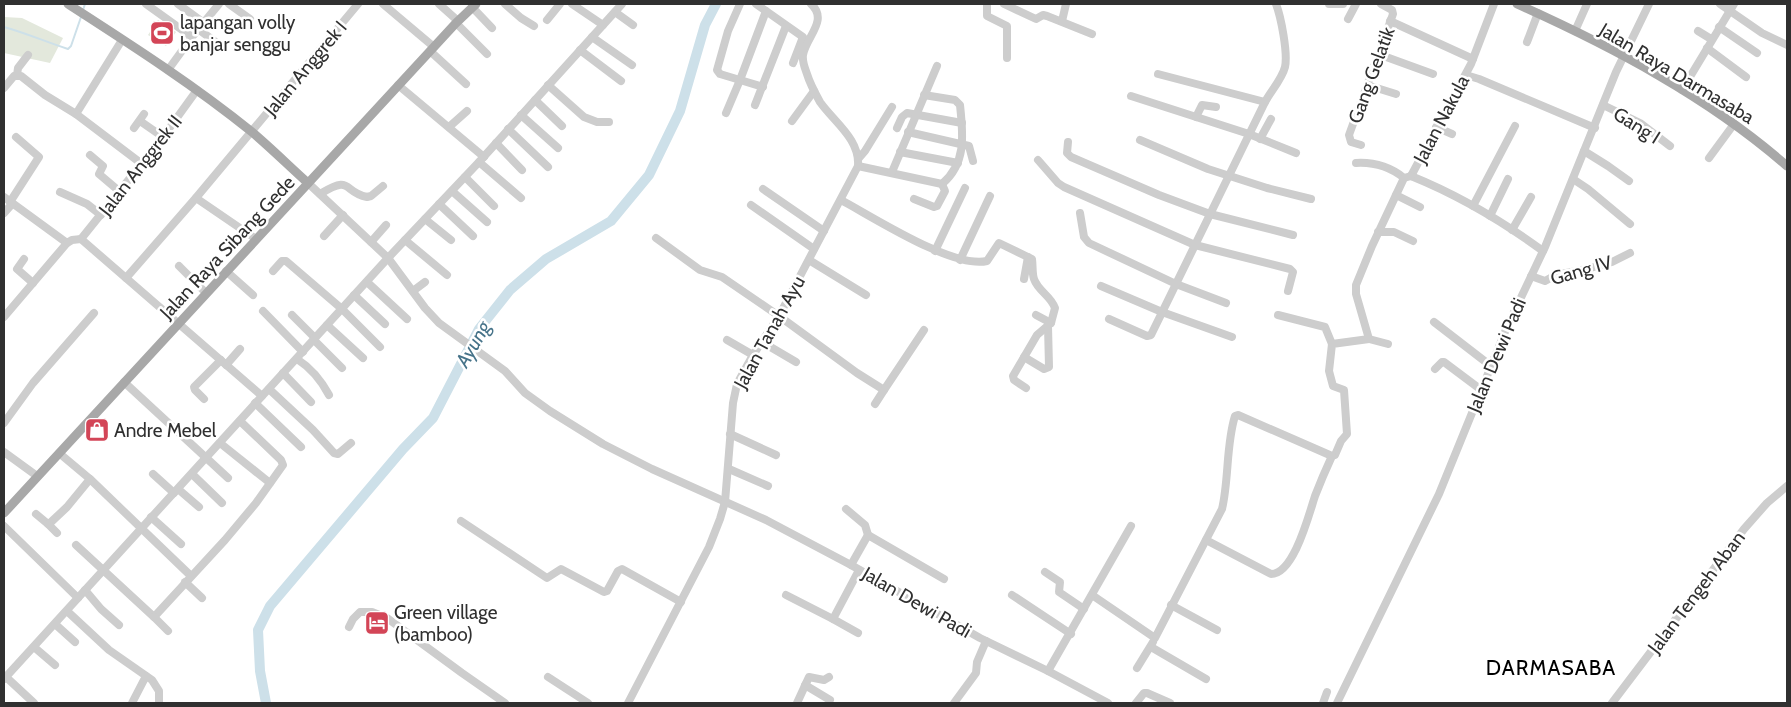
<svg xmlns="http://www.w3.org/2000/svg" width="1791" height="707" font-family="Cabin,sans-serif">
<rect width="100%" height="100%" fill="#fff"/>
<g fill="#e3e8dc">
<polygon points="4,17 22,18 63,38 50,63 4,53"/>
<polygon points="158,20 176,32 166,46 148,35"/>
</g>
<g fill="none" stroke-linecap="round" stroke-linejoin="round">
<g stroke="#cde0e9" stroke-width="2">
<polyline points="83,10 85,4"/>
<path d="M4,27C26,33 46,42 68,49L71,46L81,17"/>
</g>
<polyline stroke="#cde0e9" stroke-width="10" points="266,703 260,671 258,630 270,606 403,449 433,418 479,329 510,290 546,259 611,221 649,175 680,111 705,25 716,4"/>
<g stroke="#cdcdcd" stroke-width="8">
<polyline points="146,4 192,37"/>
<polyline points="178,4 204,23"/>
<polyline points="229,4 250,19"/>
<polyline points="383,4 434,47"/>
<polyline points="439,4 458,21"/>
<polyline points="505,4 521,18 534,26"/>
<polyline points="572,4 603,25"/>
<polyline points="756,4 766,11"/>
<polyline points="987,4 987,16 1007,26 1007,58"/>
<polyline points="1004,4 1036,19 1043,15 1047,16 1092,34"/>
<polyline points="1329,4 1343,4"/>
<polyline points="1720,4 1762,33 1787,45"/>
<polyline points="472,7 492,28"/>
<polyline points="615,12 633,25"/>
<polyline points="1348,19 1356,4"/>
<polyline points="547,20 560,4"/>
<polyline points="1062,21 1066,4"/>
<polyline points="1390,21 1473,59"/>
<polyline points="456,23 487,54"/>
<polyline points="1719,27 1757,53"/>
<polyline points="198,29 217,43"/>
<polyline points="1575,31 1587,4"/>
<polyline points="1698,31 1711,39"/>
<polyline points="592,37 632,65"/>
<polyline points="1527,42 1538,13"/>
<polyline points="1707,48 1746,77"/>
<polyline points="580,50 621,81"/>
<polyline points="430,51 466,84"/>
<polyline points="1378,54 1433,74"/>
<polyline points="168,70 192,37 219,4"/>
<polyline points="1158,74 1265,102"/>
<polyline points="17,75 18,68 28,55"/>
<polyline points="1466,75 1479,79 1595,128"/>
<polyline points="398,85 484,157"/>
<polyline points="548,85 584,117 597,122 609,122"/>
<polyline points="1367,85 1396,94"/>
<polyline points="763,87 740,80 766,11 803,37 793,63"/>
<polyline points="4,88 14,76 21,76 45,95 76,114 142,164"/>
<polyline points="1682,90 1734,4"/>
<polyline points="1131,96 1249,134 1296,153"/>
<polyline points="535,100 562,126"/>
<polyline points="755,105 786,26"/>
<polyline points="1603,105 1640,123 1670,146"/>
<polyline points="726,113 740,80 720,74 717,70 728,31 740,4"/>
<polyline points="76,114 122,40"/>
<polyline points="521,115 558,148"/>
<polyline points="1196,117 1202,105 1216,107"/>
<polyline points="140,121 163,137"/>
<polyline points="792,121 814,91"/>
<polyline points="449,127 467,111"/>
<polyline points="1436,127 1452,134"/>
<polyline points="134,128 144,114"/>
<polyline points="897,128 902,117 907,113 962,123"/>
<polyline points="508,129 548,167"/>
<polyline points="908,132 969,146 973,161"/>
<polyline points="1260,139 1271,119"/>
<polyline points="1140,140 1208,169 1267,188 1311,199"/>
<polyline points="1068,142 1067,153 1071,157 1159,195 1210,214 1293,235"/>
<polyline points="496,143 522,170"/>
<polyline points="1361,145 1351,142 1349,135 1393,14 1392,10 1381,4"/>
<polyline points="1584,151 1608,166 1629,181"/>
<polyline points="900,152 958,163"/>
<polyline points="90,155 103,166 99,174 119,191"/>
<polyline points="859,158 865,151 892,107"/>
<polyline points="1709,158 1734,124"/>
<polyline points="1038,160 1058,183 1064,187 1195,245 1290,269 1293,272 1288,291"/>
<polyline points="479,162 521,198"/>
<path d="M1356,163C1374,162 1389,166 1404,178"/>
<path d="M858,166L942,184C967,163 963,134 960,105L955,100L924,95"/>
<polyline points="892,172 937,66"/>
<polyline points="1411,176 1471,64 1494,4"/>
<path d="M1411,176C1458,195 1502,221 1543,251"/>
<polyline points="465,177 494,206"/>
<polyline points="1573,179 1588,189 1630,224"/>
<polyline points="308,183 388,258 425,308 439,323 505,371 525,393 550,411 603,444 652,469 766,520 851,565 980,638 1048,671 1108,703"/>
<polyline points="763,189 824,231"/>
<polyline points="452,191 487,222"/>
<polyline points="60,192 87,204 101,215"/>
<path d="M320,194C353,174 342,192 367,197L371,196L383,186"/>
<polyline points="1396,195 1420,207"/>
<polyline points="4,197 67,243 72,240 81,239 262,396"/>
<polyline points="196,198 256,239"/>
<polyline points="914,199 934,207 937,206 945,191 942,184"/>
<path d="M841,200C873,217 953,269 987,261L999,243L1032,259C1033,266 1032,273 1034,279C1038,291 1051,296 1055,308L1051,323L1037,335L1013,376L1014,380L1026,388"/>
<polyline points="10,202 39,157 16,137"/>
<polyline points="439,204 473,236"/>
<polyline points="751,205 814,249"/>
<polyline points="1473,206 1515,126"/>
<polyline points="4,213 12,204"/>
<polyline points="1080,213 1084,237 1089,243 1176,284 1226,303"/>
<polyline points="1490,216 1508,179"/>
<polyline points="425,219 451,240"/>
<polyline points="1512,230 1531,197"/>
<polyline points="1378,232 1394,232 1413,241"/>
<polyline points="324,236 343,215"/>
<polyline points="656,238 700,270 722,277 779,316 857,373 884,390 924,330"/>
<polyline points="81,239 163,137 197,90"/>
<polyline points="405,240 447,275"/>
<polyline points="371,242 386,225"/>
<polyline points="935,251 965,188"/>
<polyline points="24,259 17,269 33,283"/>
<polyline points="809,260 866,295"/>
<polyline points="960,260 990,196"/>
<polyline points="179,266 206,293"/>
<polyline points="226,271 253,295"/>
<polyline points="273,271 282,261 286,261 342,309 380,347"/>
<polyline points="1531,276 1545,281 1556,275 1587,269 1612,262 1630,253"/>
<polyline points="126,278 195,199 358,4"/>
<polyline points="1024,279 1028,257"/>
<polyline points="367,282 407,319"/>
<polyline points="1101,286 1162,312 1232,337"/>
<polyline points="413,291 425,282"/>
<polyline points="354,295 385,324"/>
<polyline points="263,311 303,352"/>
<polyline points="292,315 315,338"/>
<polyline points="1036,315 1051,323"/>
<polyline points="1278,315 1325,327 1332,344"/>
<polyline points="4,317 67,243"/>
<path d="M1109,319L1147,336L1151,335L1265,102C1271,91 1282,79 1285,67C1288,53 1281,17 1276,4"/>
<polyline points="1434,322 1491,366"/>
<polyline points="327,325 363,358"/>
<polyline points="1369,339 1388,344"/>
<polyline points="314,340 342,368"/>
<polyline points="727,340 753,355"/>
<polyline points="762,342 796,362"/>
<polyline points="1024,357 1044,369 1049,367 1048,326"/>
<path d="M297,359C311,368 321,380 329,395"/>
<polyline points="226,365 240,349"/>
<polyline points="1435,369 1442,362 1444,362 1480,389"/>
<polyline points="283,373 311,402"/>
<polyline points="124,382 228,478"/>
<polyline points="269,389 313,430 334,453 338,454 351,443"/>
<polyline points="204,399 195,390 194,387 221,360"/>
<polyline points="255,403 301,447"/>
<polyline points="875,404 884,390"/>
<polyline points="4,423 33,383 94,313"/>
<polyline points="730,434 776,455"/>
<polyline points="220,443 270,483"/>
<polyline points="4,452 37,476"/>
<polyline points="59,453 90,479 191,576"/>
<polyline points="729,469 768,486"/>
<polyline points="153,474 174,493"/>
<polyline points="192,474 222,503"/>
<polyline points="178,489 199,507"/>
<polyline points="846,509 865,525 868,535"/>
<polyline points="36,514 48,524 50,523 67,507 90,479"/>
<polyline points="151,517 181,544"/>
<polyline points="461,521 547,578 561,569 604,592 607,591 618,571 622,569 681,602"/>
<polyline points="48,524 57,533"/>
<polyline points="4,526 78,598"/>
<path d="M1206,540L1271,574C1294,574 1309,514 1315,496C1320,483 1326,469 1332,456L1335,455L1341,441L1347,434L1344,390L1333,386L1329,371L1332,344L1369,339L1356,294V285L1372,246L1404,178L1411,176"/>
<polyline points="76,545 154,617 225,540 256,503 283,465 281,460 240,421"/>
<polyline points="851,565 868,535 944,579"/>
<polyline points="1045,572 1060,582 1059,592 1084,609"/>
<polyline points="185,582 202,598"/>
<polyline points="85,590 101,609 119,625"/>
<polyline points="786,595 833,619"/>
<polyline points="1012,595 1071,634"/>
<path d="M1092,595L1155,638L1222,509C1229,480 1226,444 1235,416L1238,415L1332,456"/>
<polyline points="1171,605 1217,630"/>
<polyline points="67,611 109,650 152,680 159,691 159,703"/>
<polyline points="154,617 168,631"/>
<polyline points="55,624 75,642"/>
<polyline points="349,627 353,619 360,612 372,612 387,618 462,673 505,703"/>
<polyline points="858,633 833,619 859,570"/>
<polyline points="34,647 55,665"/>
<polyline points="1151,647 1206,679"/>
<polyline points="1137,668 1153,642"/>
<polyline points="1048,671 1131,526"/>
<polyline points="6,677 34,703"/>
<polyline points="548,677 588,703"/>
<polyline points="4,679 388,258 479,162 622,4"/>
<polyline points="805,685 830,700"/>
<polyline points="132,703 146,676"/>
<path d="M628,703L709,547L720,519L725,502L733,403L737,384L753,355L779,316L858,166C860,139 834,122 820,102C815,93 810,84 807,74C805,68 802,62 803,55C806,37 829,20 811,4"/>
<polyline points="797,703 809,677 824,680 829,677"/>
<polyline points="954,703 976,673 977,662 986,641"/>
<polyline points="1136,703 1144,693 1147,693 1170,703"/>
<polyline points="1323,703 1327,692"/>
<polyline points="1337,703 1439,494 1507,327 1545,247 1616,72 1649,4"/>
<polyline points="1612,703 1744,529 1767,503 1787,486"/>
</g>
<g stroke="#a8a8a8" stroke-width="9">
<path d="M68,4C130,44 194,85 252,132C271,148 289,166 308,183"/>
<path d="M1517,4C1613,47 1708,97 1787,166"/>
<polyline points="4,513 456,23 476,4"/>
</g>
</g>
<defs>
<symbol id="stadium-square" viewBox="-11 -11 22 22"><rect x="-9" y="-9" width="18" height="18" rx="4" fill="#d34557" stroke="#fff"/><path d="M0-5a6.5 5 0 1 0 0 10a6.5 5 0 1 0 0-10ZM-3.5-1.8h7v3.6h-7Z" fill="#fff"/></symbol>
<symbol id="shop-square" viewBox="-11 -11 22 22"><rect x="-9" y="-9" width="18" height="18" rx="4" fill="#d34557" stroke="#fff"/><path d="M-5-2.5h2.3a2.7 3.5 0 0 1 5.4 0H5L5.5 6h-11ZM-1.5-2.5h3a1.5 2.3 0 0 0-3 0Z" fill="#fff"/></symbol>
<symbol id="hotel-square" viewBox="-11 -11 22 22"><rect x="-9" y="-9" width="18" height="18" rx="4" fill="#d34557" stroke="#fff"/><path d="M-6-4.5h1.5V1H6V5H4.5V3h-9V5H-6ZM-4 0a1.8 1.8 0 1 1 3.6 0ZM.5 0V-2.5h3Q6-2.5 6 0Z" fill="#fff"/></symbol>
</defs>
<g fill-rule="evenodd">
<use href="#stadium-square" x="148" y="19" width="28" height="28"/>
<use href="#shop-square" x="83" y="416" width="28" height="28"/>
<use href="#hotel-square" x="363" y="609" width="28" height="28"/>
</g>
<g text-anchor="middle" stroke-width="5" stroke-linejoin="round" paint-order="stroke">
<g font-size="19" fill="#303030" stroke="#fff" text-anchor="start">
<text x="180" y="29">lapangan volly<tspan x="180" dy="22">banjar senggu</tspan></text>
<text x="114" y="437">Andre Mebel</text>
<text x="394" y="619">Green village<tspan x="394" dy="22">(bamboo)</tspan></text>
</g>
<g font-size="19" fill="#303030" stroke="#fff">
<text transform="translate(305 68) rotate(-50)" y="7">Jalan Anggrek I</text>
<text transform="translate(1677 73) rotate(31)" y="7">Jalan Raya Darmasaba</text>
<text transform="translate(1371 75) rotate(-70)" y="7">Gang Gelatik</text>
<text transform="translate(1441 119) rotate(-62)" y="7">Jalan Nakula</text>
<text transform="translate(1637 125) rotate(32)" y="7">Gang I</text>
<text transform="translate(140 165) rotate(-52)" y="7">Jalan Anggrek II</text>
<text transform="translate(227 247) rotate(-47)" y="7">Jalan Raya Sibang Gede</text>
<text transform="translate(1581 270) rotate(-16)" y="7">Gang IV</text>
<text transform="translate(769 332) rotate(-61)" y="7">Jalan Tanah Ayu</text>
<text transform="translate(1496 355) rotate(-67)" y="7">Jalan Dewi Padi</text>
<text transform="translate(1696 592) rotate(-53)" y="7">Jalan Tengeh Aban</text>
<text transform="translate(917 602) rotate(30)" y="7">Jalan Dewi Padi</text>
</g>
<g font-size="20" font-style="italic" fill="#467389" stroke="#fff">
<text transform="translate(473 344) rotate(-60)" y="7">Ayung</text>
</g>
<g font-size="21" letter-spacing="1" fill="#000" stroke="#fff">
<text x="1551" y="675">DARMASABA</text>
</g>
</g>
<rect width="1791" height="707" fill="none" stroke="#303030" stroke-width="10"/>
</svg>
